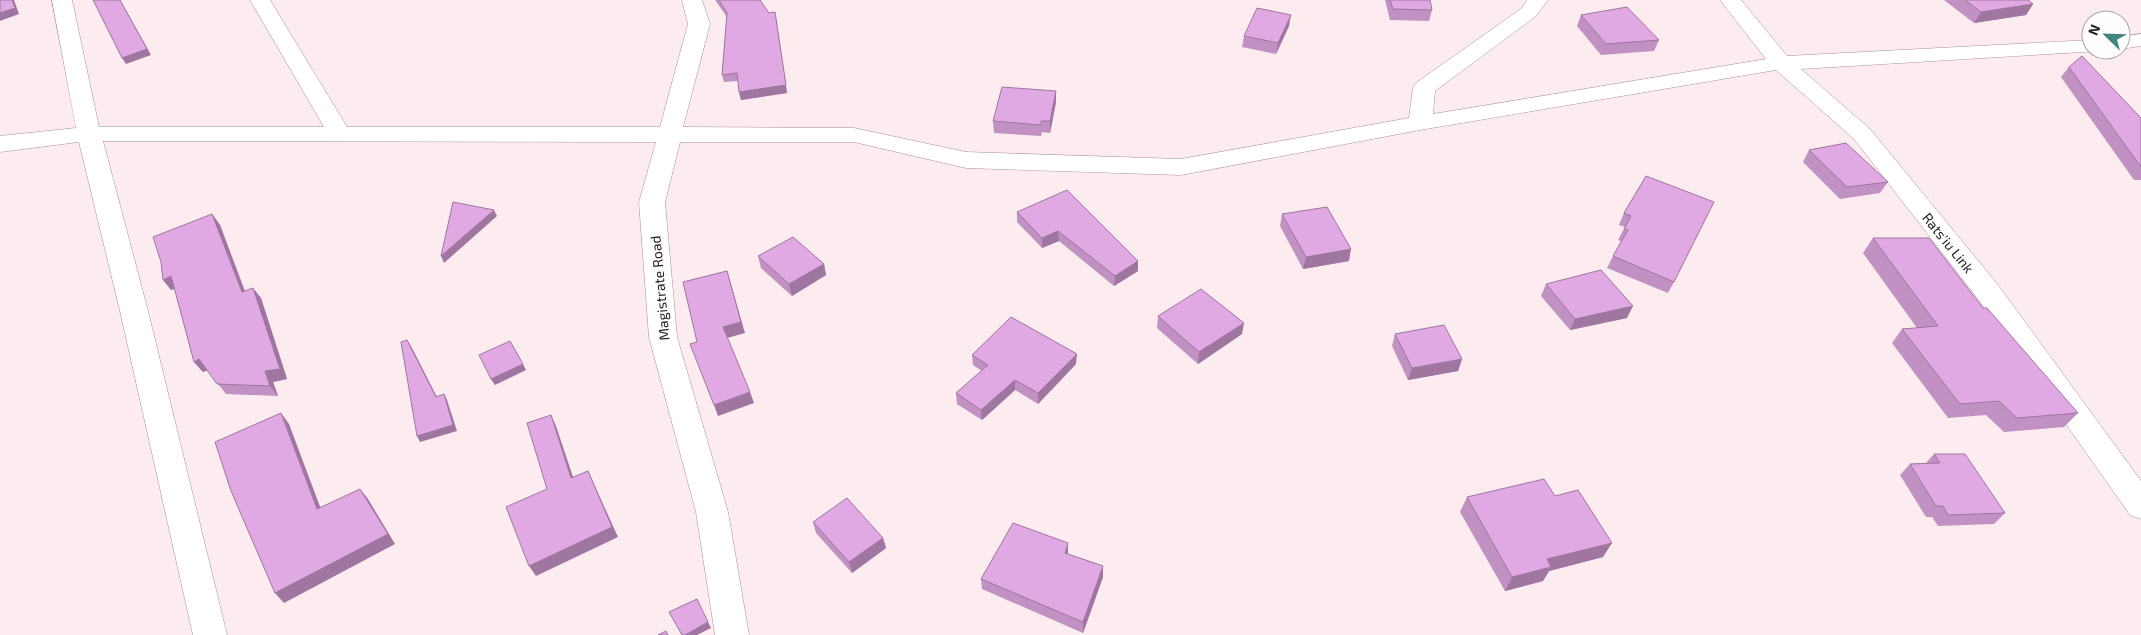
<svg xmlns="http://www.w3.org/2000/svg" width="2141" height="635" font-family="'Exo 2',sans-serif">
<rect width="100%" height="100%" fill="#fcebef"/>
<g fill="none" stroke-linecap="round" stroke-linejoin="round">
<defs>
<g id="street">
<polygon points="52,0 72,0 99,127 324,127 250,0 270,0 347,127 660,127 688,24 682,0 702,0 710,24 683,127 854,128 966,152 1181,159 1409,118 1413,88 1416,83 1522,8 1527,0 1548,0 1536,16 1435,91 1433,114 1766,59 1720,0 1741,0 1787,56 2091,40 2091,50 2099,51 1801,69 1870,129 1998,285 2141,481 2141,519 2130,515 1978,299 1854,139 1776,70 1420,130 1181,175 966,168 854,142 680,142 665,202 677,337 728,512 749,635 715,635 696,512 649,337 639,202 656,142 103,141 148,311 227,635 193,635 120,311 79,142 0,152 0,136 76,128"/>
<polygon points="2141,34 2141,46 2121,49 2121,37"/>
</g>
</defs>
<use href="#street" stroke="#a98f97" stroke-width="1"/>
<use href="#street" fill="#fff" fill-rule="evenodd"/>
</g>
<g fill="#c291c3">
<polygon points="715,0 760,0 769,13 775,12 787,93 741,100 739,92 738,81 724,82 722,75 727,17"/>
<polygon points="1385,0 1430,0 1432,10 1429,21 1390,20"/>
<polygon points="1944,0 2028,0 2033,4 2026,15 1974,23"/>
<polygon points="1581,15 1659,40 1654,51 1601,55 1577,26"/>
<polygon points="1289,26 1276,54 1242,47 1244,36"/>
<polygon points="2069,67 2141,118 2141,180 2134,180 2061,77"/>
<polygon points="1056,91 1056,102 1050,133 1042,132 1041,136 994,133 993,121"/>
<polygon points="1809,150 1888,182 1880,193 1840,199 1803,162"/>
<polygon points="1646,176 1674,282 1668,293 1607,268 1613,256 1621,241 1618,240 1625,227 1619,225 1624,213"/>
<polygon points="1017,212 1138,261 1138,271 1114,286 1059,241 1042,248 1017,222"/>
<polygon points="212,214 220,225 245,291 261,298 287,379 273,382 278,396 226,394 207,370 203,372 194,362 175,289 171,290"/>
<polygon points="1282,214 1349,261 1303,269 1280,226"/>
<polygon points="1873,238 1983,308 2078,413 2064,427 2004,432 1986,415 1948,418 1892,343 1902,329 1917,328 1863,253"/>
<polygon points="758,256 824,264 826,275 792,296 761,268"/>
<polygon points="1546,284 1627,318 1570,330 1541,296"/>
<polygon points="1158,316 1242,334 1198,364 1157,328"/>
<polygon points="1395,334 1462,359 1458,371 1408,380 1392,346"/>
<polygon points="972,355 1076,364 1038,404 1015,390 982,420 957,404 956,393 982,371 973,365"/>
<polygon points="1934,454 2005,513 1994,524 1938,526 1932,517 1926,517 1900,475 1910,464 1926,463"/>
<polygon points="1555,496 1603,557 1549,571 1543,581 1505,591 1460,512 1467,497"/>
<polygon points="813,522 883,538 886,548 852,573 816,533"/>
<polygon points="1068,554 1103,566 1103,577 1083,633 982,589 981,579"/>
</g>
<g fill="#9e769f">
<polygon points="12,0 14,0 19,14 0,21 0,13"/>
<polygon points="120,0 151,55 126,64 122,58"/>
<polygon points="2033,4 2026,15 1974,23 1981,12"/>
<polygon points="775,12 787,93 741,100 739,92"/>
<polygon points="1291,15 1289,26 1276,54 1278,43"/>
<polygon points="1056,91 1056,102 1050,133 1050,121"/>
<polygon points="494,210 497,216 444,263 441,256"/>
<polygon points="212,214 220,225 249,303 242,292"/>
<polygon points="1058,231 1059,241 1042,248 1042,238"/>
<polygon points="1351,249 1349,261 1303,269 1306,257"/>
<polygon points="1138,261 1138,271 1114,286 1115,276"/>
<polygon points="824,264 826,275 792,296 789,284"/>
<polygon points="727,271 745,333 727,338 723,327"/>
<polygon points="171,276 180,287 171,290 163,280"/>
<polygon points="253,288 261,298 287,379 273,382 278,396 270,386 265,371"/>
<polygon points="1633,306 1627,318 1570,330 1575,319"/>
<polygon points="1244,323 1242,334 1198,364 1199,352"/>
<polygon points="407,340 411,346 440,403 436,397"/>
<polygon points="1077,354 1076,364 1038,404 1038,393"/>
<polygon points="199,359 208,370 203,372 194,362"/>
<polygon points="1462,359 1458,371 1408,380 1412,368"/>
<polygon points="523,364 526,370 495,385 491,379"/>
<polygon points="1015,380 1015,390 982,420 981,410"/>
<polygon points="750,392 754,403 718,416 714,405"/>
<polygon points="444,394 447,400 457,431 420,442 417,436"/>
<polygon points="281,413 289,424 325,520 317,509"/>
<polygon points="551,415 556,426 577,489 571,478"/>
<polygon points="588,471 618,537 536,576 529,566"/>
<polygon points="360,489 368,499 395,544 284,603 275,593"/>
<polygon points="883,538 886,548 852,573 849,562"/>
<polygon points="1068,543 1068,554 1065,564 1065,553"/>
<polygon points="1612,543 1603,557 1549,571 1543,581 1505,591 1512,577 1547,559"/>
<polygon points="1103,566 1103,577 1083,633 1083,622"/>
<polygon points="708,622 711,628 697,635 685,635"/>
</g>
<g fill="#e1a9e3" stroke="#9e769f">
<polygon points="0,0 12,0 15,8 0,13"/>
<polygon points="93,0 120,0 147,49 122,58"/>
<polygon points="719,0 760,0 769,13 775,12 786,85 739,92 737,73 722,75 727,13"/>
<polygon points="1390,0 1430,0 1432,10 1393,9"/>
<polygon points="1965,0 2028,0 2033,4 1981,12"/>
<polygon points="1627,7 1659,40 1606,44 1581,15"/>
<polygon points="1257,8 1291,15 1278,43 1244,36"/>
<polygon points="2082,56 2141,118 2141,167 2069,67"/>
<polygon points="1002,87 1056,91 1050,121 1041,121 1041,125 993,121"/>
<polygon points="1846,143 1888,182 1847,187 1809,150"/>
<polygon points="1646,176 1714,202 1674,282 1613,256 1628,230 1624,229 1631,216 1624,213"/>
<polygon points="1067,190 1138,261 1115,276 1058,231 1042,238 1017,212"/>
<polygon points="453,202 494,210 441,256"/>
<polygon points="1327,207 1351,249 1306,257 1282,214"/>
<polygon points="212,214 242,292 253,288 280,369 265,371 270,386 217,384 199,359 194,362 171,276 163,280 161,262 153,237"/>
<polygon points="793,237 824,264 789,284 758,256"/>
<polygon points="1873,238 1929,238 1983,308 1987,308 2078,413 2017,418 1999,401 1960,404 1902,329 1938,326"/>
<polygon points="1601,270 1633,306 1575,319 1546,284"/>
<polygon points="727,271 741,322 723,327 750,392 714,405 690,344 697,342 683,282"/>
<polygon points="1201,289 1244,323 1199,352 1158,316"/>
<polygon points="1011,317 1077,354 1038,393 1015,380 981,410 956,393 988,365 972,355"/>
<polygon points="1444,325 1462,359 1412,368 1395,334"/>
<polygon points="407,340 436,397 444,394 453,425 417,436 401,342"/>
<polygon points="510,341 523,364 491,379 479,355"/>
<polygon points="281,413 317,509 360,489 388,534 275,593 231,491 215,442"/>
<polygon points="551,415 571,478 588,471 612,527 529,566 506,507 547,489 527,423"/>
<polygon points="1934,454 1965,454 2005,513 1948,515 1943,506 1936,506 1910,464 1940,463"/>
<polygon points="1544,479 1555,496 1578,490 1612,543 1547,559 1551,567 1512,577 1467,497"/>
<polygon points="847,498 883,538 849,562 813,522"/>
<polygon points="1013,523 1068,543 1065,553 1103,566 1083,622 981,579"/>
<polygon points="697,599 708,622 685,635 682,635 669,612"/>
<polygon points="666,631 668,635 658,635"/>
</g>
<g text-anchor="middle" stroke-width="4" stroke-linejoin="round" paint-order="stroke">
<g font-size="14" fill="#2a2023" stroke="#fdfdfd">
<text transform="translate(1948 243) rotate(51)" y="5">Rats'iu Link</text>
<text transform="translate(660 288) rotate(-95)" y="5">Magistrate Road</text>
</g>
</g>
<g transform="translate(2106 35) rotate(293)"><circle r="24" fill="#fdfdfd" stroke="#a9a5a6"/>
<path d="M0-4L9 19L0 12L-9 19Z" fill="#408680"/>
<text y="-8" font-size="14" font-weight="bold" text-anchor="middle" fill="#2a2023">N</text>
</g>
</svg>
